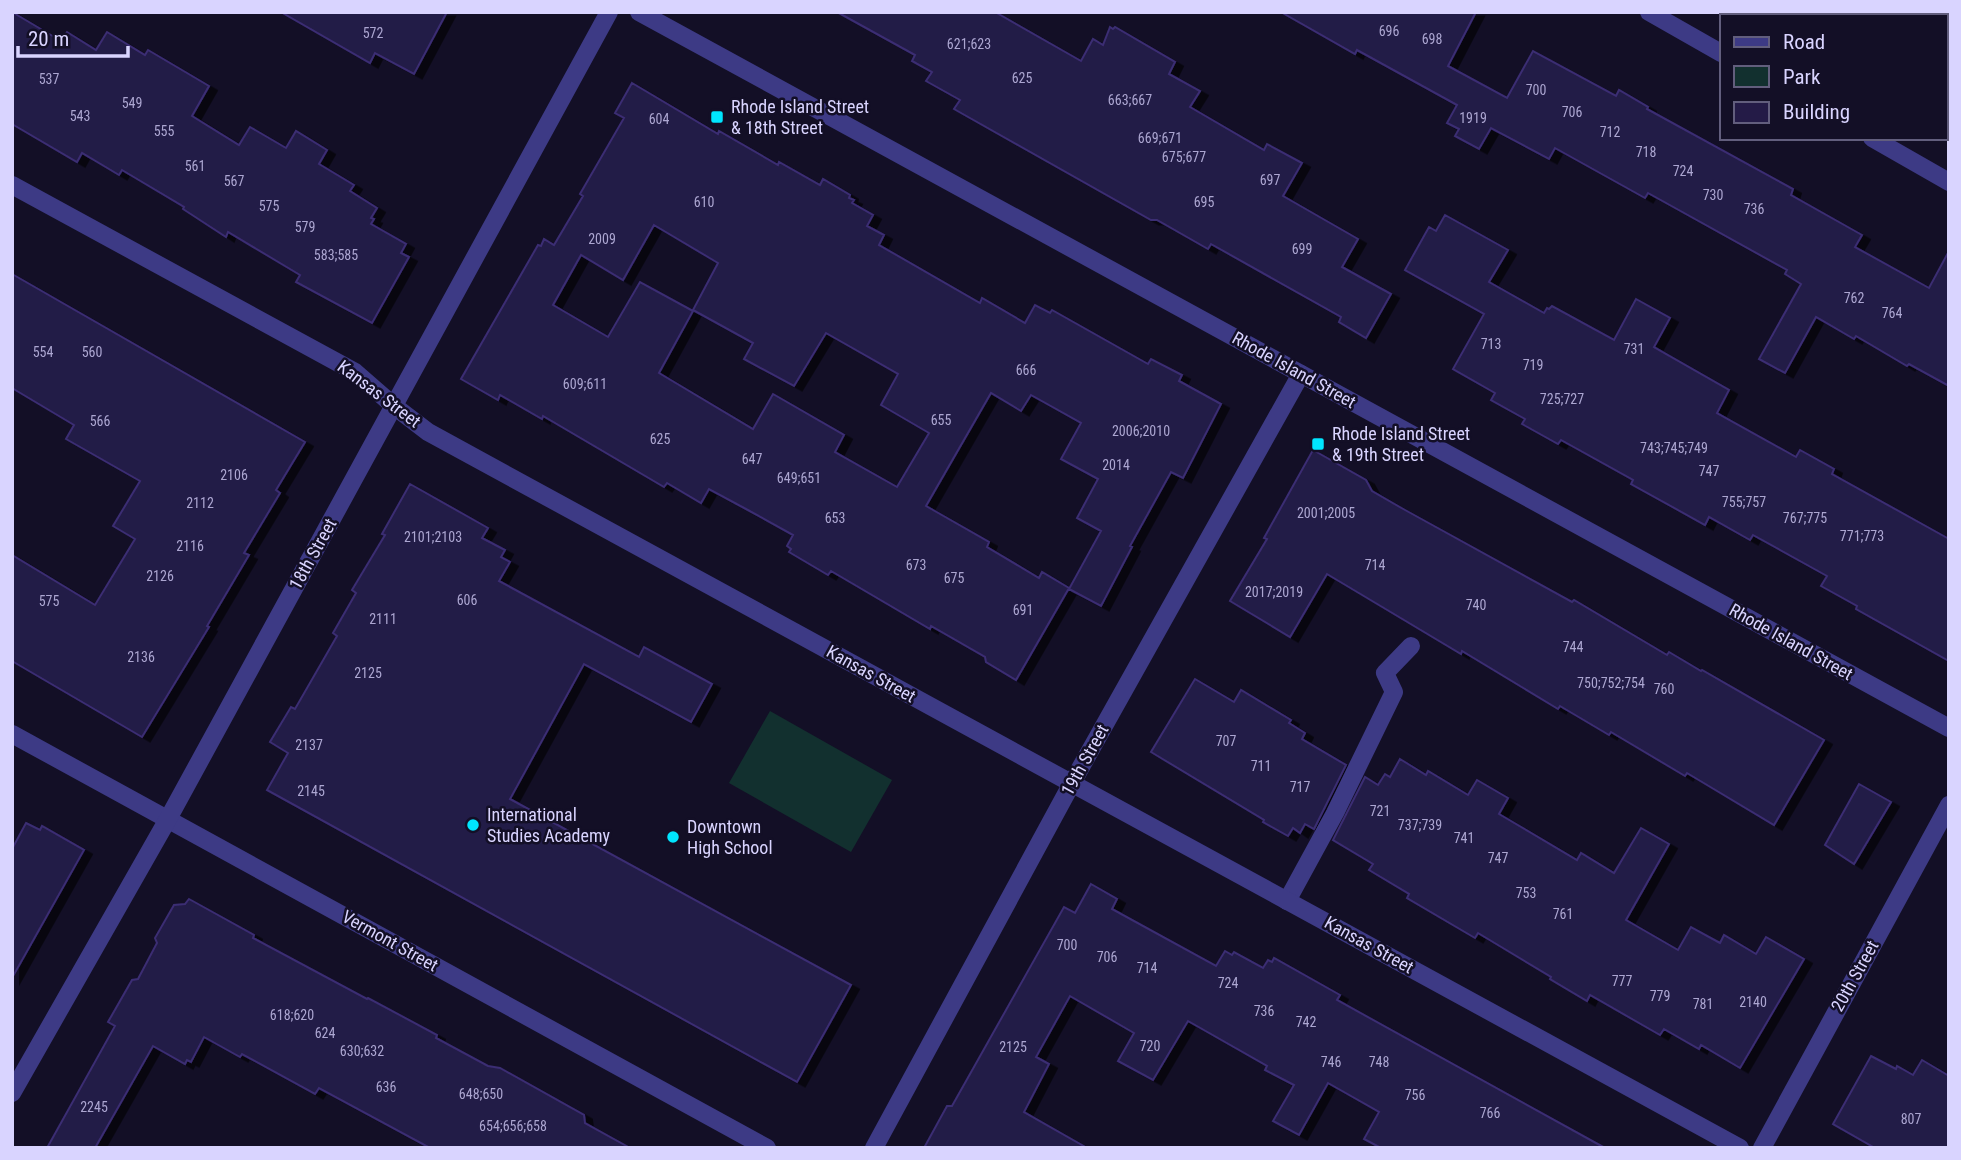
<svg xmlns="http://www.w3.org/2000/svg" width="1961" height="1160" font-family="'Roboto Condensed',sans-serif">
<defs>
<filter id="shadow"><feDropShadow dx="8" dy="4.5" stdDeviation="0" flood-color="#0009"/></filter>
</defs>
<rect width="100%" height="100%" fill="#130f26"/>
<polygon fill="#12302f" points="770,711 892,780 851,852 729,783"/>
<g fill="#241b47" stroke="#3b2d73" stroke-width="2" fill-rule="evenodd" filter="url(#shadow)">
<polygon points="12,12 61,41 67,32 96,50 107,32 145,55 148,50 209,86 192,116 239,145 250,127 286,148 296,131 327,150 319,164 354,185 350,191 377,208 371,218 374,219 371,224 406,244 401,253 409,257 372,323 296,282 300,275 228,232 226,237 183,209 184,207 122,170 119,175 82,153 77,162 12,124"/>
<polygon points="281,12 447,12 414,74 375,53 370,63"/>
<polygon points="837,12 995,12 1081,61 1093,39 1103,45 1110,27 1113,29 1115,27 1175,62 1169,74 1200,91 1190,107 1264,150 1267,144 1302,163 1283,196 1358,239 1342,267 1391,294 1366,338 1339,322 1341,317 1211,244 1208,249 1157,220 1151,220 954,109 960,100 926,81 932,72 912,61 915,55"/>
<polygon points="1281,12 1476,12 1448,66 1507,98 1533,51 1616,96 1619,90 1648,107 1647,109 1793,189 1791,195 1862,235 1855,247 1929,288 1949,251 1949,386 1909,364 1907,366 1856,336 1854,339 1816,317 1785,373 1759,359 1801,284 1785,274 1787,270 1648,193 1645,198 1555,148 1549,159 1491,128 1479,149 1455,136 1459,129 1447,123 1457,105 1357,50 1355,54"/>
<path d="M632,83L718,134L719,131L778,165L779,162L820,185L823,179L850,195L849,198L854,200L852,203L873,215L867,226L884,235L879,245L980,303L982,298L1025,323L1035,305L1050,313L1052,310L1148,364L1151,359L1182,375L1179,381L1221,404L1183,478L1171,472L1130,546L1132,547L1101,606L1069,589L1101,531L1077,518L1098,479L1061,459L1081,423L1031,395L1021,411L991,393L926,506L989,542L987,547L1039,578L1042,572L1069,588L1016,680L986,662L985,657L931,626L930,629L831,571L828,575L789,552L791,549L787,546L793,535L746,509L709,489L701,503L667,483L664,487L543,416L542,419L500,395L498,400L461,379L538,245L541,246L544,239L554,245L583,196L580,194L624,118L615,113ZM654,225L718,263L693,310L753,343L744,359L794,386L826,333L898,374L881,405L929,433L897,487L835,452L844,435L773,394L753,429L659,373L693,311L640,282L608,337L553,305L581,255L623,280Z"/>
<polygon points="1445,215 1508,250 1489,282 1544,313 1547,308 1549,309 1552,306 1614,340 1636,299 1670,318 1654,347 1729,390 1717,413 1796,457 1800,450 1834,469 1832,474 1949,539 1949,661 1856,609 1857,606 1821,586 1827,576 1753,535 1750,540 1709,517 1705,525 1631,484 1633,480 1561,440 1558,444 1522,424 1525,419 1491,400 1495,393 1453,369 1484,314 1405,270 1429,227 1436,231"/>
<polygon points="12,274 305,442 276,490 280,493 244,553 249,555 207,626 209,627 142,737 12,661 12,555 95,605 135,539 113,526 140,481 66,439 74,425 12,388"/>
<polygon points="1313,450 1366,480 1372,491 1405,510 1572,602 1574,600 1667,655 1669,652 1701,671 1702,670 1824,740 1774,825 1687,773 1685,776 1611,732 1609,735 1560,706 1558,709 1462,651 1461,654 1327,574 1290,637 1230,601 1267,539 1264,538"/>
<polygon points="410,484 488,528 482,538 505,550 501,557 510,562 499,581 639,657 644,647 712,684 691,722 584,664 510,799 851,985 797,1082 267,790 288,753 270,742 291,707 295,709 337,636 333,633 356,593 352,590 385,535 382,534"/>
<polygon points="1195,679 1234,702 1241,690 1291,720 1289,723 1305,733 1302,739 1346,765 1314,829 1305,824 1300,833 1293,828 1288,836 1263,822 1264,820 1151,752"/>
<polygon points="1400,759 1426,775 1428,771 1468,795 1477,780 1508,798 1499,814 1577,860 1581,853 1614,873 1641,828 1669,844 1626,920 1678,950 1691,927 1720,943 1724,935 1756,954 1766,937 1804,959 1740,1068 1701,1045 1699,1049 1664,1029 1660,1035 1590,995 1587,1001 1550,979 1551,977 1478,933 1475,938 1407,898 1409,894 1369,870 1373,864 1333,840 1365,777 1378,785 1385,774 1390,777"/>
<polygon points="1859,784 1891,802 1854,864 1825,845"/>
<polygon points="26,823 40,830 42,826 84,850 12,978 12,849"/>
<polygon points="1091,884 1117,899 1112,909 1216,966 1225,951 1232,955 1234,952 1263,968 1268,960 1272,962 1274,958 1340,995 1337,1000 1605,1148 1381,1148 1364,1139 1379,1112 1328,1083 1299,1135 1273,1121 1294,1085 1265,1070 1267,1066 1188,1021 1153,1080 1118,1061 1134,1033 1070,996 1036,1057 1049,1064 1024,1112 1087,1148 924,1148 947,1106 952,1106 1064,907 1075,913"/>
<polygon points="189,899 254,935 253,938 367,999 368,998 437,1035 436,1038 488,1066 500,1068 584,1115 585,1123 630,1148 430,1148 319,1088 315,1094 242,1054 240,1057 204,1037 191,1062 187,1060 185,1064 153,1046 95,1148 47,1148 115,1026 108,1022 132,980 138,979 157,943 155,938 174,905 185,904"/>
<polygon points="1871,1056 1896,1069 1897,1066 1913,1075 1922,1060 1949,1076 1949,1148 1875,1148 1833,1124"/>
</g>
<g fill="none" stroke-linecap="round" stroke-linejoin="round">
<polyline stroke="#3d3a85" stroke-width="18" points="1287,901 1335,813 1394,692 1385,673 1411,646"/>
<g stroke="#3d3a85" stroke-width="18">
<polyline points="639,12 1949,728"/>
<polyline points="1649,12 1721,53"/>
<polyline points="1872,138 1949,182"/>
<polyline points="12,185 355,372 394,406 428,432 1740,1148"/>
<polyline points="12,734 767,1148"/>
<polyline points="12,1093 168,819 609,12"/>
<polyline points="874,1148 1072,783 1301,374"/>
<polyline points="1762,1148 1949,805"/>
</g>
</g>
<g fill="#00e5ff" stroke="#130f26" stroke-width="2.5">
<rect x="710" y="110" width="14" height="14" rx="3.5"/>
<rect x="1311" y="437" width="14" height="14" rx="3.5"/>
<circle cx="473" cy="825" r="7"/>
<circle cx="673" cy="837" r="7"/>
</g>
<g text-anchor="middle" stroke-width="5" stroke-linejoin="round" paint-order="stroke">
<g font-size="14" fill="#aca6d1">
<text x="1389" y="36">696</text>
<text x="373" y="38">572</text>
<text x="1432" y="44">698</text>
<text x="969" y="49">621;623</text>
<text x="1022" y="83">625</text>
<text x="49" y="84">537</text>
<text x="1536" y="95">700</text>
<text x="1130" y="105">663;667</text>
<text x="132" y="108">549</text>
<text x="1572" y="117">706</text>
<text x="80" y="121">543</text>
<text x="1473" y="123">1919</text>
<text x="659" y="124">604</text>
<text x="164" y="136">555</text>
<text x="1610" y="137">712</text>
<text x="1160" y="143">669;671</text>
<text x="1646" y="157">718</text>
<text x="1184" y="162">675;677</text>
<text x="195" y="171">561</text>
<text x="1683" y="176">724</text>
<text x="1270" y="185">697</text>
<text x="234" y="186">567</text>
<text x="1713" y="200">730</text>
<text x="704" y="207">610</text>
<text x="1204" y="207">695</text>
<text x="269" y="211">575</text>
<text x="1754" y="214">736</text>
<text x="305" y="232">579</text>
<text x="602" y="244">2009</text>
<text x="1302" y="254">699</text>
<text x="336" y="260">583;585</text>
<text x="1854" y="303">762</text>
<text x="1892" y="318">764</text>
<text x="1491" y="349">713</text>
<text x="1634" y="354">731</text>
<text x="43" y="357">554</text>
<text x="92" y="357">560</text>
<text x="1533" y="370">719</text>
<text x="1026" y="375">666</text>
<text x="585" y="389">609;611</text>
<text x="1562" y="404">725;727</text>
<text x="941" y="425">655</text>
<text x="100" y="426">566</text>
<text x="1141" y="436">2006;2010</text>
<text x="660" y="444">625</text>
<text x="1674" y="453">743;745;749</text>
<text x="752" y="464">647</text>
<text x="1116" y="470">2014</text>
<text x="1709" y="476">747</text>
<text x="234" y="480">2106</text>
<text x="799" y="483">649;651</text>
<text x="1744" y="507">755;757</text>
<text x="200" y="508">2112</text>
<text x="1326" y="518">2001;2005</text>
<text x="835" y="523">653</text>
<text x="1805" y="523">767;775</text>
<text x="1862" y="541">771;773</text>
<text x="433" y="542">2101;2103</text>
<text x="190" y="551">2116</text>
<text x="916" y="570">673</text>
<text x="1375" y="570">714</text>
<text x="160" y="581">2126</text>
<text x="954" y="583">675</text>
<text x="1274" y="597">2017;2019</text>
<text x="467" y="605">606</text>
<text x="49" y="606">575</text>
<text x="1476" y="610">740</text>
<text x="1023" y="615">691</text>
<text x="383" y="624">2111</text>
<text x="1573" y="652">744</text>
<text x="141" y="662">2136</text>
<text x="368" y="678">2125</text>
<text x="1611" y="688">750;752;754</text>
<text x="1664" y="694">760</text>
<text x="1226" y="746">707</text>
<text x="309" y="750">2137</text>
<text x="1261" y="771">711</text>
<text x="1300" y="792">717</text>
<text x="311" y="796">2145</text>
<text x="1380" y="816">721</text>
<text x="1420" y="830">737;739</text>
<text x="1464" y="843">741</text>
<text x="1498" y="863">747</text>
<text x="1526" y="898">753</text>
<text x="1563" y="919">761</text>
<text x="1067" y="950">700</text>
<text x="1107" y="962">706</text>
<text x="1147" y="973">714</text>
<text x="1622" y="986">777</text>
<text x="1228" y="988">724</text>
<text x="1660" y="1001">779</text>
<text x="1753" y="1007">2140</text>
<text x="1703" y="1009">781</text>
<text x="1264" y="1016">736</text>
<text x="292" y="1020">618;620</text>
<text x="1306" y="1027">742</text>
<text x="325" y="1038">624</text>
<text x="1150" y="1051">720</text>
<text x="1013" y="1052">2125</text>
<text x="362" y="1056">630;632</text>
<text x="1331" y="1067">746</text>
<text x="1379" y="1067">748</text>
<text x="386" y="1092">636</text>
<text x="481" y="1099">648;650</text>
<text x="1415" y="1100">756</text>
<text x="94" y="1112">2245</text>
<text x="1490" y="1118">766</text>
<text x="1911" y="1124">807</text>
<text x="513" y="1131">654;656;658</text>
</g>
<g font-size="18" fill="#d9d4ff" stroke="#130f26" text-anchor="start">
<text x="731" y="113">Rhode Island Street<tspan x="731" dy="21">&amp; 18th Street</tspan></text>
<text x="1332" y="440">Rhode Island Street<tspan x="1332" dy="21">&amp; 19th Street</tspan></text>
<text x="487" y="821">International<tspan x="487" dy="21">Studies Academy</tspan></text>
<text x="687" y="833">Downtown<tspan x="687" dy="21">High School</tspan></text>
</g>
<g font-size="18" fill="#d9d4ff" stroke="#130f26">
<text transform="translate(1294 370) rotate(29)" y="6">Rhode Island Street</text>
<text transform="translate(379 394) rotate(37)" y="6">Kansas Street</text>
<text transform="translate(313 554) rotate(-61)" y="6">18th Street</text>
<text transform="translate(1791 642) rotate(29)" y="6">Rhode Island Street</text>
<text transform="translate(871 674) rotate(29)" y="6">Kansas Street</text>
<text transform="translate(1085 760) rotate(-61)" y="6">19th Street</text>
<text transform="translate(390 941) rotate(29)" y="6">Vermont Street</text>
<text transform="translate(1369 945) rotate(29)" y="6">Kansas Street</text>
<text transform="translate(1855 976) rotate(-61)" y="6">20th Street</text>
</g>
</g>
<rect width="1961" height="1160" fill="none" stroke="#d9d4ff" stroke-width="28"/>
<rect x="1720" y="14" width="228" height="126" fill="#130f26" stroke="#625e7d" stroke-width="2"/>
<rect x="1734" y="37" width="35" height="10" fill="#3d3a85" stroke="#625e7d" stroke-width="2"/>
<text x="1783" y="49" font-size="21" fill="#d9d4ff">Road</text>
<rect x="1734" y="66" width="35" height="21" fill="#12302f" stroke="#625e7d" stroke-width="2"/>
<text x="1783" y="84" font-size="21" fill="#d9d4ff">Park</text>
<rect x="1734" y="102" width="35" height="21" fill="#241b47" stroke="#625e7d" stroke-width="2"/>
<text x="1783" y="119" font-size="21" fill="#d9d4ff">Building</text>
<path d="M18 46v10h110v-10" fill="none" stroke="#d9d4ff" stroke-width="3.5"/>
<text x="28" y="46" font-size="21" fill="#d9d4ff" stroke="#130f26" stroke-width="5" paint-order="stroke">20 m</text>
</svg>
